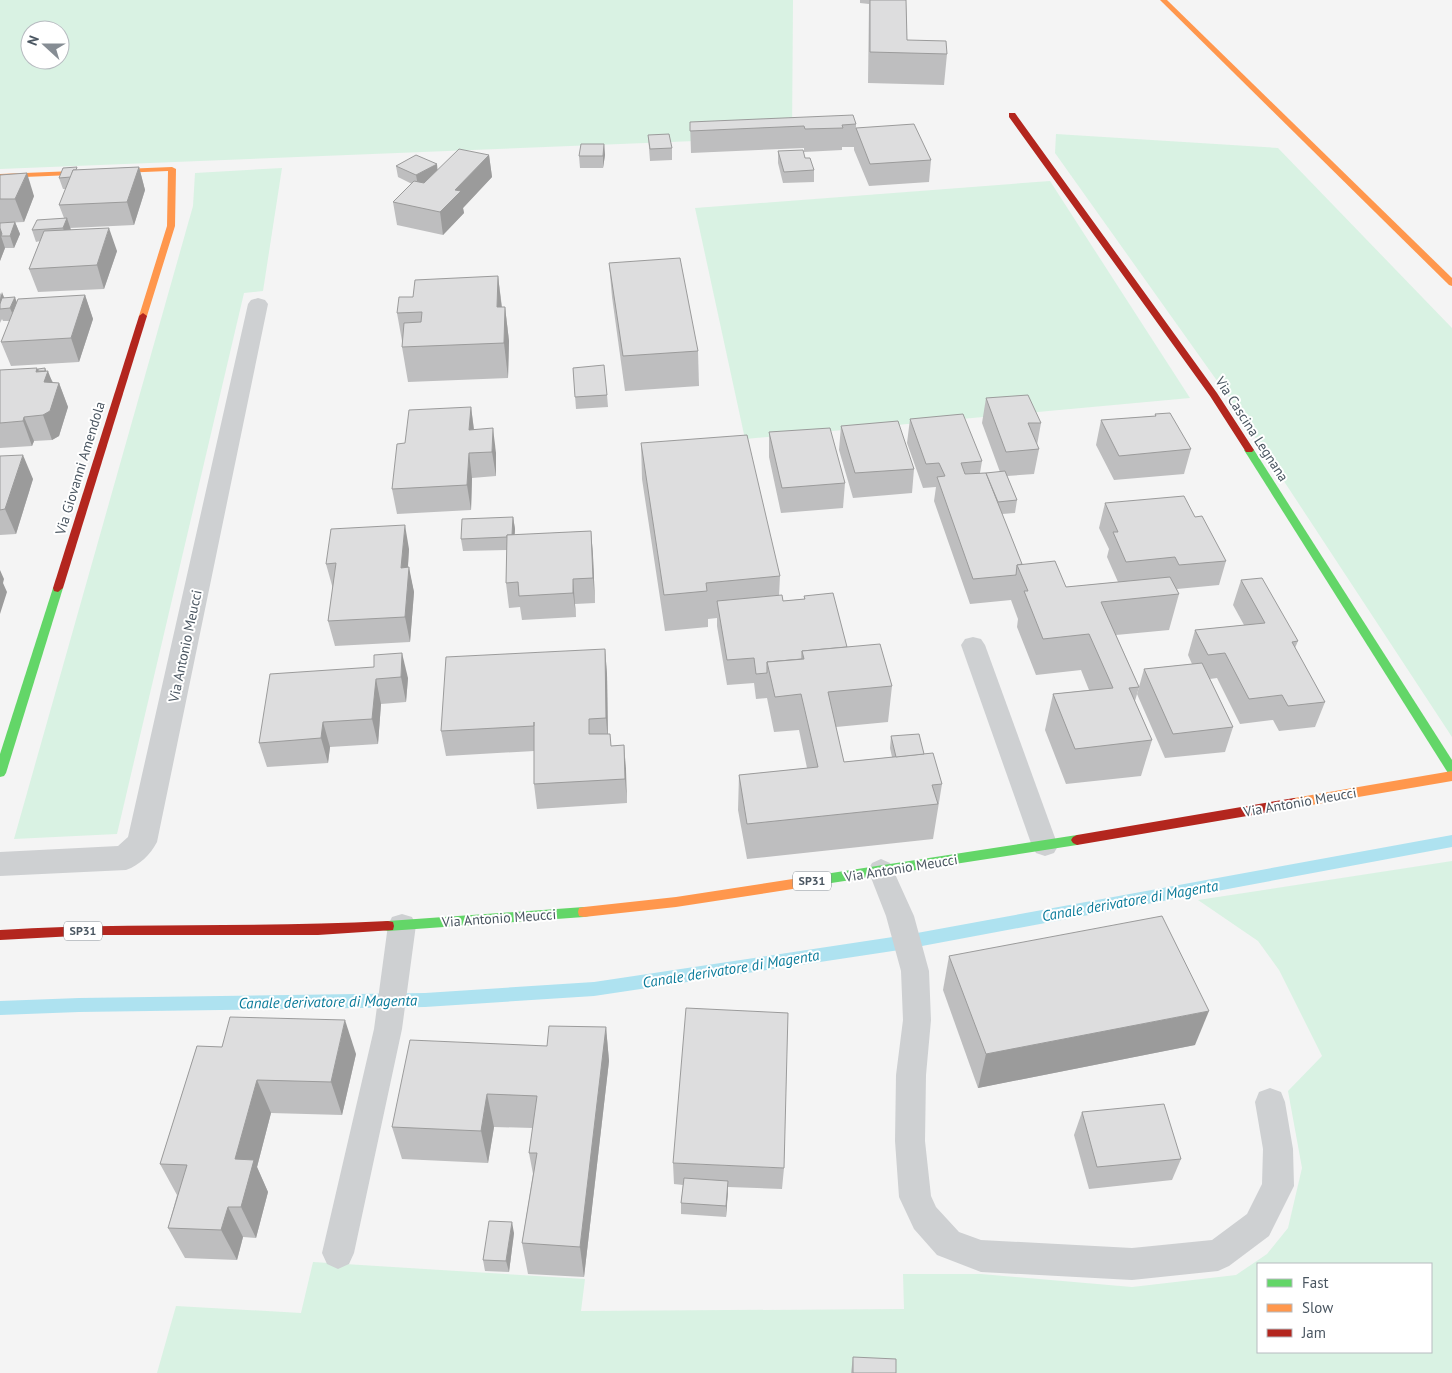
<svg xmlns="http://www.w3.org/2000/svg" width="1452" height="1373" font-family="'PT Sans',sans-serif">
<rect width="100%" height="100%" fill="#f4f4f4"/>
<g fill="#d9f2e3" fill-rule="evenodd">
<path d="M0,0H793L792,137L0,169ZM30,30H60V60H30Z"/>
<polygon points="1056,134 1278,148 1452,328 1452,737 1230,399 1055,153"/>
<polygon points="282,168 263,291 244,293 117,834 14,839 193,206 195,173"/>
<polygon points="1050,181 1190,398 745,439 695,208"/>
<path d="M1452,861V1373H157L176,1306L301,1313L313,1262L585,1279L581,1311L904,1309L903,1274H981L1132,1287L1236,1275L1267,1254L1288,1228L1302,1168L1288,1091L1322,1056L1279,970L1258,941L1198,900ZM1258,1264H1431V1352H1258Z"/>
</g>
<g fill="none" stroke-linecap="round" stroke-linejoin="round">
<polygon fill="#aee2f0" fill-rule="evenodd" points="1452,835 1452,847 906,949 594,996 425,1007 79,1012 0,1015 0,1001 79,998 425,993 594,982 906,935"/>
<g fill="#ced0d2" fill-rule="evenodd">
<polygon points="973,637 981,639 985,645 1058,846 1054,853 1045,856 1036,853 1032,846 961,645 965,639"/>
<polygon points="881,859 890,863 914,916 929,971 931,1020 926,1075 925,1141 931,1196 936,1207 959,1232 981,1240 1132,1248 1212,1240 1247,1214 1262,1184 1263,1149 1255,1102 1259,1092 1270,1088 1281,1092 1285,1102 1293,1149 1294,1186 1269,1236 1229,1266 1218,1271 1132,1280 981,1272 937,1255 914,1229 899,1197 895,1141 896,1075 903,1020 901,971 886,916 868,870 872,863"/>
<polygon points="402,914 412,917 416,925 402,1029 354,1253 349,1264 338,1269 327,1264 322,1253 374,1029 388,925 392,917"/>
</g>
<path fill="#ced0d2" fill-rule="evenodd" d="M258,298L265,300L268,304L157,842C150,855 140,865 126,870L0,876V852L118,846L128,837L248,304L251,300Z"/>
<g fill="#63d668" fill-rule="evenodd">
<polygon points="1249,447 1254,450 1452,760 1452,774 1448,773 1244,450"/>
<polygon points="58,584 63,588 6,773 4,776 0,777 0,754 53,588"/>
<polygon points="1077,835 1081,837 1083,840 1081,843 1077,845 812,886 808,885 806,881 808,877 812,876"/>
<polygon points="584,907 589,908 590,912 589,916 584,917 388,931 383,930 382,926 383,922 388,921"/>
</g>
<g fill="#ff974d" fill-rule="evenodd">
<polygon points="1160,0 1167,0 1452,278 1452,286 1449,285"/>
<polygon points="172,167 176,169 175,226 147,316 143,319 139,316 167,226 168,171 0,178 0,174"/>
<polygon points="1452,771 1452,781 1294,808 1290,806 1288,803 1290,800 1294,798"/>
<polygon points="812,876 816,877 818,881 816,885 812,886 676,907 584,917 579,916 578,912 579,908 584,907 676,897"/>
</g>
<g fill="#b3261e" fill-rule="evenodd">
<polygon points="1009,113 1015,113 1217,393 1254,450 1252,452 1246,452 1210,396 1009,117"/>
<polygon points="143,313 147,316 63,588 58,592 54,591 53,588 139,316"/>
<polygon points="1294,798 1298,800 1300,803 1298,806 1294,808 1077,845 1073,843 1071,840 1073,837 1077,835"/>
<path d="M388,921L393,922L394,926L393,930L318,935H93L0,940V930C129,922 259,928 388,921Z"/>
</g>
</g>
<g fill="#bebebf">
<polygon points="860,0 906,0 907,40 947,54 944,85 868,83 869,4 860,3"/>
<polygon points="690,122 856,124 856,128 931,160 929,182 869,186 854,150 854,147 842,147 842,150 804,152 804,148 691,153"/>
<polygon points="648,135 672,148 672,160 650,161"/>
<polygon points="604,144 605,155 603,168 580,168 579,156"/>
<polygon points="778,151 805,158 814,170 814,182 783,183 778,163"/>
<polygon points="489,155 492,177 463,208 464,213 443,235 397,225 393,202 412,184 398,177 396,166 438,170"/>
<polygon points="139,167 145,190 134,225 70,228 71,230 117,251 104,289 38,292 29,269 40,241 36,242 32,230 64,218 59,205 66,189 63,189 59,178 78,170"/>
<polygon points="0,175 34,196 24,222 0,223"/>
<polygon points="15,222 20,234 14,248 5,248 0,261 0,223"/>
<polygon points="609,263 698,351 699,386 625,391 612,297"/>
<polygon points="498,276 502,307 505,307 509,341 508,378 408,382 402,347 402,341 397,313 413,297"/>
<polygon points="0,293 4,298 17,303 85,295 93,319 79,362 11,366 1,342 10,321 3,321 2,319 0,323"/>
<polygon points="573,368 607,395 608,407 576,409"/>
<polygon points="38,369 46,371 53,382 59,383 68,407 59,436 52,440 34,441 32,446 0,448 0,370"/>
<polygon points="986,398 1041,423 1037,445 1039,449 1034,474 1007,476 1017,500 1015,513 1002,514 1022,564 1066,587 1118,582 1107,557 1109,549 1099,528 1105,503 1195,517 1226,561 1219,585 1177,589 1179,594 1169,630 1116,635 1139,687 1135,701 1152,740 1141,776 1066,784 1045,730 1053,694 1089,690 1081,670 1036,675 1017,627 1018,619 1011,600 970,604 934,501 936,487 923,488 907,443 910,419 982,461 980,473 1000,472 982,423"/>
<polygon points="471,407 474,429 496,453 496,476 472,478 471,510 397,514 392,489 405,443"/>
<polygon points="1155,414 1191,449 1184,474 1114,480 1096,445 1101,420 1155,416"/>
<polygon points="841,426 914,469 912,493 853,498 839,450"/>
<polygon points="769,432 845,483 843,508 781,513 769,457"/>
<polygon points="641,443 780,576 779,596 783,601 804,599 804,596 847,647 892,686 888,722 836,727 844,762 892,757 890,748 891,736 924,754 942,784 933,839 747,859 738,810 739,775 807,768 799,730 774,732 767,698 756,699 754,683 727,685 717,626 717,618 708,619 708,627 665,631 642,479"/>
<polygon points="0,456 33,479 16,534 0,535"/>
<polygon points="513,517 515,529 514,535 591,531 593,556 595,603 575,604 576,617 522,620 520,607 509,608 506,583 507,550 463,551 461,539"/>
<polygon points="409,549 408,567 414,592 410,642 335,646 328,621 333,589 326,564"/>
<polygon points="1241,580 1298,641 1295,648 1325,702 1315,727 1279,731 1273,720 1240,724 1217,678 1210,679 1233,727 1225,752 1165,758 1137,694 1144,669 1192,664 1188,655 1195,630 1244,625 1233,605"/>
<polygon points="605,649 607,674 608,734 611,746 624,745 627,803 537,809 534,784 534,751 446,756 441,731"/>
<polygon points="374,667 408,678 406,702 381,704 378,744 330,747 328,763 267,767 259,743"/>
<polygon points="949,956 1195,1045 978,1088 943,990"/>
<polygon points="606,1027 609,1061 584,1277 528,1274 522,1243 533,1174 529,1153 533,1128 494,1127 488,1163 402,1159 392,1127 547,1046"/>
<polygon points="197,1046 356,1054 342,1115 271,1113 257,1167 268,1192 256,1238 243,1237 237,1260 185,1258 168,1228 177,1195 160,1164"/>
<polygon points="1082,1112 1181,1159 1172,1180 1089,1189 1074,1135"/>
<polygon points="673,1163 784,1168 782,1189 728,1187 726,1217 681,1214 681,1203 683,1185 674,1184"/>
<polygon points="514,1233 509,1272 485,1271 483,1260"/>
<polygon points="853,1357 896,1373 851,1373"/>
</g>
<g fill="#9b9b9b">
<polygon points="604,144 605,155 603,168 603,156"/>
<polygon points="489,155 492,177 463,208 464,213 443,235 440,212 455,190"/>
<polygon points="437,164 438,175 418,186 416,175"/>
<polygon points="139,167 145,190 134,225 127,202"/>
<polygon points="27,173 34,196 24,222 15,199"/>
<polygon points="67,218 71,230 67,240 63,228"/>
<polygon points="15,222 20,234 14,248 10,236"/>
<polygon points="0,228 3,236 1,236 5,248 0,261"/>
<polygon points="109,228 117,251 104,289 97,265"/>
<polygon points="498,276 502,310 497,307"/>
<polygon points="2,292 7,305 0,309 0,299"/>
<polygon points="85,295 93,319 79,362 71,338"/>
<polygon points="15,297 19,309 15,320 10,308"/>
<polygon points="505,307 509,341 508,378 504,343"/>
<polygon points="37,368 42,380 45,368 47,373 48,371 56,392 59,383 68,407 59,436 52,440 43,415 36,372"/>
<polygon points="471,407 474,431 473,454 469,430"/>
<polygon points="24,417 34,441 32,446 23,421"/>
<polygon points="493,428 496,453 496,476 492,452"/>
<polygon points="469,453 472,478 471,510 467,485"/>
<polygon points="23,455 33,479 16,534 5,509"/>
<polygon points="513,517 515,529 514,549 512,537"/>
<polygon points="405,525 409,549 406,593 401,568"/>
<polygon points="591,531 593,556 595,603 593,578"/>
<polygon points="409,567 414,592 410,642 405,617"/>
<polygon points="0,570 4,579 3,583 7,592 0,614"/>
<polygon points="573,579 575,604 576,617 573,593"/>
<polygon points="605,649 607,674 608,743 606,718"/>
<polygon points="402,653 408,678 406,702 401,677"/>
<polygon points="376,679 381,704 378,744 372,719"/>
<polygon points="323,722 330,747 328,763 321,738"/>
<polygon points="624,745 626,769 627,803 625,779"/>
<polygon points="1209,1011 1195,1045 978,1088 986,1054"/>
<polygon points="345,1020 356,1054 342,1115 331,1082"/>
<polygon points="606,1027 609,1061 584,1277 580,1247"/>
<polygon points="257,1080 271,1113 257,1167 268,1192 256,1238 241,1207 235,1159"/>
<polygon points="487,1094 494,1127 488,1163 481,1131"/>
<polygon points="728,1181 728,1192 726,1217 726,1206"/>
<polygon points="228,1207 243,1237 237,1260 221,1230"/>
<polygon points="512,1222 514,1233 509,1272 506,1261"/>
</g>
<g fill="#ddddde" stroke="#9b9b9b">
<polygon points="870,0 906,0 907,40 946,41 947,54 870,52"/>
<polygon points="853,115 856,124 842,125 843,128 805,129 804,126 690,131 690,122"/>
<polygon points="914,124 931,160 870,164 856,128"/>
<polygon points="669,134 672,148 650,149 648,135"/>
<polygon points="581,144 604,144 603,156 579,156"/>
<polygon points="459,149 489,155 455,190 461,191 440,212 393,202 414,181 424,183"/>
<polygon points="803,150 805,158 810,158 814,170 784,172 778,151"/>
<polygon points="416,155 437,164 416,175 396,166"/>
<polygon points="77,167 76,170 73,170 71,177 59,178 63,168"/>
<polygon points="139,167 127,202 59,205 73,170"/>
<polygon points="27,173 15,199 0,199 0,175"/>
<polygon points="67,218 63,228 32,230 37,220"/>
<polygon points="15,222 10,236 1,236 2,234 0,228 0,223"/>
<polygon points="109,228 97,265 29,269 44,231"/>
<polygon points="680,258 698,351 623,356 609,263"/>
<polygon points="498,276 497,307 505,307 504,343 402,347 404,323 421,322 422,312 397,313 399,297 413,297 415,280"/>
<polygon points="85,295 71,338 1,342 18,299"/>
<polygon points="15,297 10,308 0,309 0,304 2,298"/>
<polygon points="604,365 607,395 575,397 573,368"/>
<polygon points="37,368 36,372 48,371 44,382 59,383 50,411 43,415 24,417 23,421 0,423 0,370"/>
<polygon points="45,368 45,371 38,371 38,369"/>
<polygon points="1028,395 1041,423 1028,423 1039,449 1006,452 986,398"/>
<polygon points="471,407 469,430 493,428 492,452 469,453 467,485 392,489 397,444 405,443 409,410"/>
<polygon points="1170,413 1191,449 1119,456 1101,420 1156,416 1155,414"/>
<polygon points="963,414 982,461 961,463 965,474 986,473 1022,564 1017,565 1016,575 973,579 937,477 945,476 939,463 926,464 910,419"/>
<polygon points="898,421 914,469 855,473 841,426"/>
<polygon points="830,428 845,483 782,488 769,432"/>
<polygon points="747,435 780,576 706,583 707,591 664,595 641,443"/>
<polygon points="23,455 5,509 0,510 0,456"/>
<polygon points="1005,471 1017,500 998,502 986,473"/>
<polygon points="1184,496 1195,517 1202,516 1226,561 1179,565 1175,557 1126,562 1113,532 1118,532 1105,503"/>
<polygon points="513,517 512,535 507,535 507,537 461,539 462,519"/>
<polygon points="405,525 401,568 409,567 405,617 328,621 336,563 326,564 331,529"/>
<polygon points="591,531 593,578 573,579 573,593 519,596 518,582 506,583 507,535"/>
<polygon points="1055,561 1066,587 1170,577 1179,594 1101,602 1139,687 1129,688 1152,740 1075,749 1053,694 1113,688 1089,634 1043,639 1024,591 1028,591 1017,565"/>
<polygon points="1262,578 1298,641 1292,642 1325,702 1288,706 1282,695 1249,699 1225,653 1208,655 1195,630 1265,623 1241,580"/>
<polygon points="833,593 847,647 802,651 802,659 767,662 767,673 756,674 754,658 727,660 717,601 782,595 783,601 805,599 804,596"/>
<polygon points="880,644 892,686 828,692 844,762 933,753 942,784 932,785 938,804 747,824 739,775 818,767 801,694 775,697 767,662 804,659 802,651"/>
<polygon points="605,649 606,718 589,719 589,734 610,734 611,746 624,745 625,779 534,784 534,722 534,726 441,731 446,657"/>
<polygon points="402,653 401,677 376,679 372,719 323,722 321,738 259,743 270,674 374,667 374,655"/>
<polygon points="1202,663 1233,727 1173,734 1144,669"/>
<polygon points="919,734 924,754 896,757 891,736"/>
<polygon points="1162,916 1209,1011 986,1054 949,956"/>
<polygon points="686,1008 788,1013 784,1168 673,1163"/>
<polygon points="230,1017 345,1020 331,1082 257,1080 235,1159 254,1160 241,1207 228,1207 221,1230 168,1228 187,1165 160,1164 197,1046 222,1047"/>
<polygon points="549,1026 606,1027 580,1247 522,1243 537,1153 529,1153 537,1096 487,1094 481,1131 392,1127 410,1040 547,1046"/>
<polygon points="1164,1104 1181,1159 1097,1167 1082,1112"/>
<polygon points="684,1178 728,1181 726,1206 681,1203"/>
<polygon points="489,1221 512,1222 506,1261 483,1260"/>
<polygon points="853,1357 896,1359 896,1373 853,1373"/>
</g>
<g text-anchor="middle" stroke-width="4" stroke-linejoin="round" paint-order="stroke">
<g fill="#fff" stroke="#808990" stroke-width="1">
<rect x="793" y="871.5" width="38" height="19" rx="4"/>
<rect x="64" y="921.5" width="38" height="19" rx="4"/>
</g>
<g font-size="12" font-weight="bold" fill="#4a5661">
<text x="812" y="885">SP31</text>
<text x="83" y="935">SP31</text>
</g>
<g font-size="14" fill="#4a5661" stroke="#fff">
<text transform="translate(1252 429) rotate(57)" y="5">Via Cascina Legnana</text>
<text transform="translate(80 468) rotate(-73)" y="5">Via Giovanni Amendola</text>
<text transform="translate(185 646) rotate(-78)" y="5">Via Antonio Meucci</text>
<text transform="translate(1300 802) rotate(-10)" y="5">Via Antonio Meucci</text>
<text transform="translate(901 868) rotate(-9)" y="5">Via Antonio Meucci</text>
<text transform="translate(499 918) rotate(-4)" y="5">Via Antonio Meucci</text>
</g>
<g font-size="15" font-style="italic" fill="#0c7c9b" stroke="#fff">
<text transform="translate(1130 901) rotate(-10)" y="5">Canale derivatore di Magenta</text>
<text transform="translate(731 969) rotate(-9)" y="5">Canale derivatore di Magenta</text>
<text transform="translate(328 1002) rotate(-1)" y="5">Canale derivatore di Magenta</text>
</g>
</g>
<rect x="1257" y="1263" width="175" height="90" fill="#ffffff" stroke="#b7bbc0"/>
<rect x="1267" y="1279" width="25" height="8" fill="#63d668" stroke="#b7bbc0"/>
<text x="1302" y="1288" font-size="15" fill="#4a5661">Fast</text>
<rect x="1267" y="1304" width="25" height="8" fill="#ff974d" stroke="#b7bbc0"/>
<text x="1302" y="1313" font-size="15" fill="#4a5661">Slow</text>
<rect x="1267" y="1329" width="25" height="8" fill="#b3261e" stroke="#b7bbc0"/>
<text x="1302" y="1338" font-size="15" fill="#4a5661">Jam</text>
<g transform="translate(45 45) rotate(291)"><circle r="24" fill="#ffffff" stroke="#b7bbc0"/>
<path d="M0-4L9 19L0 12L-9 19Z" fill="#868d94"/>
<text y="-8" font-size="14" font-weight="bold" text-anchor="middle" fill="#4a5661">N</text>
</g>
</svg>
